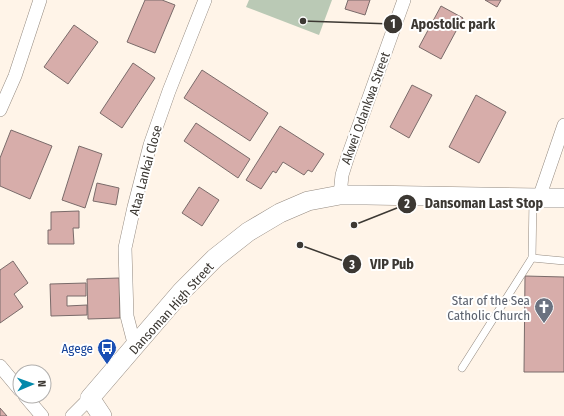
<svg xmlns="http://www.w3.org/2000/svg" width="564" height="416" font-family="'Fira Sans Condensed',sans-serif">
<rect width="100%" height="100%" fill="#fff4e8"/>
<polygon fill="#bac9b5" points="249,0 332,0 319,35 246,7"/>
<g fill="#d7adaa" stroke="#7a6b6a">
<polygon points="145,0 162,0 175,5 155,53 127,42"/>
<polygon points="348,0 370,0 365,15 345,9"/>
<polygon points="485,0 501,0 497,7"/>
<polygon points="441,6 463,18 441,59 419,47"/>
<polygon points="74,25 98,42 68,84 44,67"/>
<polygon points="133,63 155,78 122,128 100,113"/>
<polygon points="202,70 268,113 250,141 184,98"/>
<polygon points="412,85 432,95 409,138 390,127"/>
<polygon points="476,95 506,112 479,163 449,147"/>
<polygon points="196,123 250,159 238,178 184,141"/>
<polygon points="280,126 324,154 312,172 308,170 304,175 283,162 276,173 273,171 261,189 246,180"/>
<polygon points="11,130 52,146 30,199 0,186 0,158"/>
<polygon points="79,146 102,154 85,208 62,200"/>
<polygon points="97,183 119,188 116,205 93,201"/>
<polygon points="199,187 219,200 202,226 182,213"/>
<polygon points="79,211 79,228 73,228 74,244 48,244 48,230 51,230 51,212"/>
<polygon points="13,261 28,283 14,294 23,307 0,323 0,270"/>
<polygon points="525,276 564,277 564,372 524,372"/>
<polygon points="119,278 120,318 88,319 87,279"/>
<polygon points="86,283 86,296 67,296 67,306 87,305 87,315 51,316 50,284"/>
<polygon points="0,408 7,416 0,416"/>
</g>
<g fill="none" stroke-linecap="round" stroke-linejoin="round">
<defs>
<g id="lane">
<polyline points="532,258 564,261"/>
<polyline points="462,368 532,258 533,198"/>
</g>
<g id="street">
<polyline points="0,110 15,76 40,0"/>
<polyline points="340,195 342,175 348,156 404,0"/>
<polyline points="539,198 564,125"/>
<polyline points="135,347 127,316 125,248 134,207 150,145 169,91 205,0"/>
<polyline points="0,366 20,390"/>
<polyline points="25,396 42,416"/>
<polyline points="72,416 90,398"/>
</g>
<polyline id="secondary" points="102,416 90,398 182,291 215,258 248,232 280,213 308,201 340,195 366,195 539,198 564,198"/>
</defs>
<use href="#lane" stroke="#948a80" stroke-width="8"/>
<use href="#street" stroke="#948a80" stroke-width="14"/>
<use href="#secondary" stroke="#948a80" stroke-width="20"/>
<use href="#lane" stroke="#fff" stroke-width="7"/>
<use href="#street" stroke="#fff" stroke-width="13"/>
<use href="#secondary" stroke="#fff" stroke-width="19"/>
</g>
<defs>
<symbol id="church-pin" viewBox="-11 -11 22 30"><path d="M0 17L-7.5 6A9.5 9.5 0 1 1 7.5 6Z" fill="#6b7280" stroke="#fff"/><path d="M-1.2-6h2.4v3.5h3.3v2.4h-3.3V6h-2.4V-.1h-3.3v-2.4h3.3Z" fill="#fff"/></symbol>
<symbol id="bus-pin" viewBox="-11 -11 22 30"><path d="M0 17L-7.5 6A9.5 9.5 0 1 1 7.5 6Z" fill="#1a4fb4" stroke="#fff"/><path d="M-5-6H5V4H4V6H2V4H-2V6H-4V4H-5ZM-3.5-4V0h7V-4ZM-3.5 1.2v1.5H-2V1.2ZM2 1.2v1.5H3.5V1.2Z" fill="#fff"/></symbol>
</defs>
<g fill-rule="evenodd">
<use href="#church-pin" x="533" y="296" width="22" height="30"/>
<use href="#bus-pin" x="96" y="337" width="22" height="30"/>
</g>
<g text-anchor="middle" stroke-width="4" stroke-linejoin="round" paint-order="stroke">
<g font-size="13" fill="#3c3833" stroke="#fff">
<text transform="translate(365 108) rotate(-70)" y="5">Akwei Odankwa Street</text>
<text transform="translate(145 170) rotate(-75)" y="5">Ataa Lankai Close</text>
<text transform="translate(171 308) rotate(-48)" y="5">Dansoman High Street</text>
</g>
<g font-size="13" fill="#5b616d" stroke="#fff" text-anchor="end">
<text x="530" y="305">Star of the Sea<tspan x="530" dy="15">Catholic Church</tspan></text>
</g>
<g font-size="13" fill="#164399" stroke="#fff" text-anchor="end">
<text x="93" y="353">Agege</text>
</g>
</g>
<path fill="none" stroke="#3c3833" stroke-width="1.5" d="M303 21L393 24M354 225L407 204M300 245L352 264"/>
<g fill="#3c3833" stroke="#fff" stroke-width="1.5">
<circle cx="303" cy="21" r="4"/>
<circle cx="354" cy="225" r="4"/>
<circle cx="300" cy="245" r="4"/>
<circle cx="393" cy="24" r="10"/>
<circle cx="407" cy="204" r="10"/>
<circle cx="352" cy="264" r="10"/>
</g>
<g font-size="12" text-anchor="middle" font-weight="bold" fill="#fff">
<text x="393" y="28">1</text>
<text x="407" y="208">2</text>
<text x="352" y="269">3</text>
</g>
<g font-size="14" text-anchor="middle" font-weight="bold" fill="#3c3833" stroke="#fff" stroke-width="4" stroke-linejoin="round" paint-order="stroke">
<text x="453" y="29">Apostolic park</text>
<text x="484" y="208">Dansoman Last Stop</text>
<text x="392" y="269">VIP Pub</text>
</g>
<g transform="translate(32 384) rotate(88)"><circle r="19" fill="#ffffff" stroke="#b1afad"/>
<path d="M0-3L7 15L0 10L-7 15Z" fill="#0289aa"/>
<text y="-6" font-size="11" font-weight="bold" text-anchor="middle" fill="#3c3833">N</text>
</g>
</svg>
